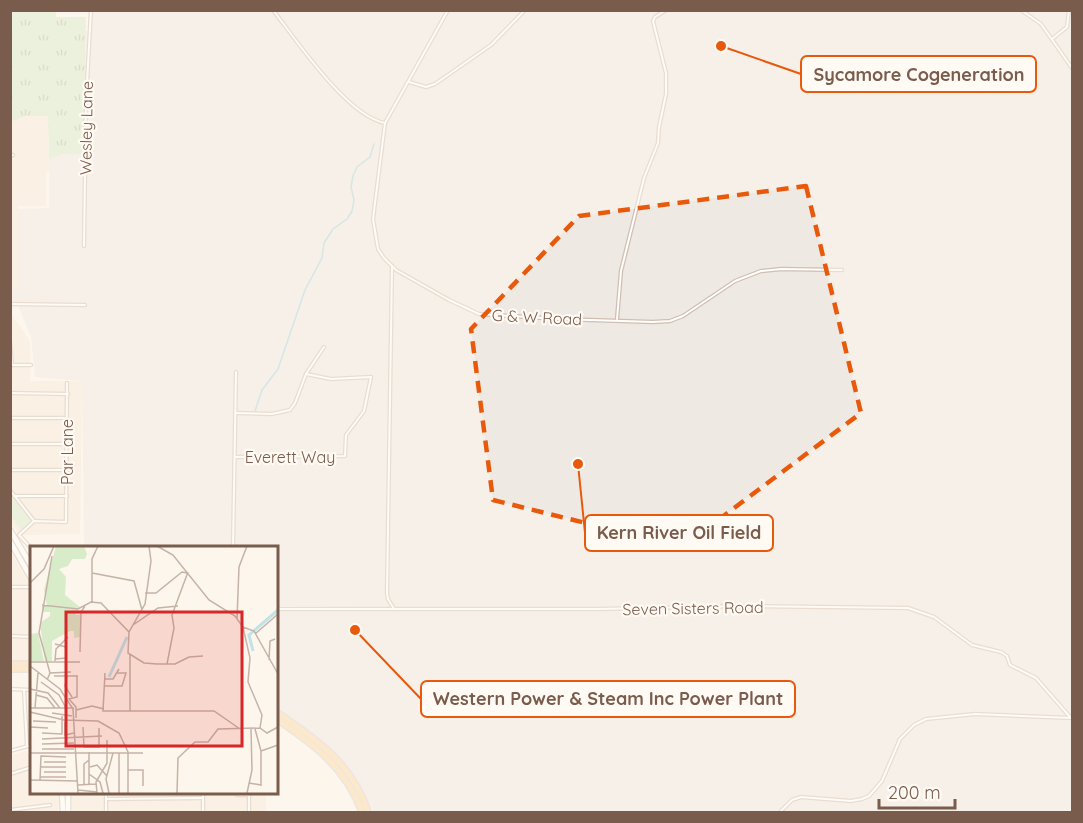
<svg xmlns="http://www.w3.org/2000/svg" width="1083" height="823" font-family="Quicksand,sans-serif">
<defs>
<pattern id="grass-tufts" width="24" height="20" patternUnits="userSpaceOnUse" patternTransform="scale(1.5)"><rect width="24" height="20" fill="#d8ecc9"/><path d="M3 7l-1-3M5 7V3M7 7l1-3M15 17l-1-3M17 17v-4M19 17l1-3" fill="none" stroke="#b4c2a5"/></pattern>
</defs>
<rect width="100%" height="100%" fill="#fdf6ec"/>
<g fill="#f5e8da">
<polygon points="26,116 48,116 49,172 46,172 46,206 18,206 17,290 11,299 11,122"/>
<polygon points="10,312 30,341 30,381 82,381 80,534 24,535 17,531 11,523"/>
<polygon points="10,550 31,587 31,660 11,660"/>
<polygon points="31,750 32,792 59,792 58,812 11,812 10,755"/>
<polygon points="71,792 266,792 266,812 72,812"/>
</g>
<polygon fill="#efe9e4" points="88,11 1072,11 1072,812 373,812 373,795 372,811 354,776 323,743 276,715 276,611 371,610 371,607 276,606 276,547 84,547 82,381 35,377 31,337 17,303 11,300 11,293 17,287 18,209 49,208 50,69 64,29 88,31"/>
<polygon fill="url(#grass-tufts)" points="10,11 56,11 56,17 86,17 83,154 62,154 49,160 48,116 26,116 11,122"/>
<polygon fill="#d8ecc9" points="10,493 33,521 21,530 11,516"/>
<g fill="none" stroke-linecap="round" stroke-linejoin="round">
<polyline stroke="#a5d3da" stroke-width="1.5" points="255,411 262,390 278,369 305,290 322,258 324,243 333,229 347,219 352,211 354,200 351,187 353,176 357,167 370,157 374,144"/>
<defs>
<g id="street">
<path d="M273,10C297,41 347,116 385,123"/>
<polyline points="448,10 385,123 373,219 378,249 384,258 396,270 449,300 479,314 559,319 653,322 670,321 683,316 735,281 761,271 781,269 842,270"/>
<polyline points="1021,10 1041,24 1072,68"/>
<polyline points="1052,39 1067,27 1069,10"/>
<polyline points="409,82 426,87 435,84 491,45 525,10"/>
<polyline points="10,156 13,155"/>
<polyline points="84,246 86,101 91,10"/>
<polyline points="392,266 387,593 388,599 394,609"/>
<polyline points="10,304 85,305"/>
<polyline points="617,319 621,271 644,178 658,143 659,127 666,94 666,73 653,21 655,17 666,10"/>
<polyline points="10,342 12,365"/>
<polyline points="10,365 31,365"/>
<polyline points="10,393 68,394"/>
<polyline points="235,413 272,414 290,410 295,403 306,374 324,347"/>
<polyline points="10,418 67,418"/>
<polyline points="10,444 67,444"/>
<polyline points="235,457 345,456 346,435 364,411 371,377 331,379 306,374"/>
<polyline points="10,470 68,470"/>
<polyline points="10,490 34,521"/>
<polyline points="14,496 67,496"/>
<polyline points="233,547 236,372"/>
<polyline points="32,549 19,535 34,521 66,522 67,383"/>
<polyline points="10,587 32,587"/>
<polyline points="276,609 599,609 740,606 908,608 934,617 972,645 1001,652 1007,656 1010,665 1036,678 1070,717"/>
<polyline points="10,636 32,637"/>
<polyline points="10,689 32,690"/>
<polyline points="24,690 27,745"/>
<polyline points="10,751 32,745"/>
<polyline points="10,774 32,767"/>
<polyline points="106,792 106,812"/>
<polyline points="203,792 203,812"/>
<polyline points="249,792 249,812"/>
<polyline points="237,795 249,795"/>
<polyline points="106,799 203,798"/>
<polyline points="10,810 50,805"/>
<polyline points="780,812 792,800 801,797 851,801 862,799 869,796 882,781 900,739 914,725 926,719 975,714 1072,718"/>
</g>
<g id="secondary">
<polyline points="10,530 32,567"/>
<polyline points="10,541 32,580"/>
<polyline points="62,792 63,812"/>
<polyline points="68,792 68,812"/>
</g>
<g id="primary">
<polyline points="10,664 32,664"/>
<polyline points="10,669 32,669"/>
<path d="M276,712C317,740 352,763 368,812"/>
<path d="M276,719C314,744 346,768 362,812"/>
</g>
</defs>
<use href="#street" stroke="#d1beb0" stroke-width="4.5"/>
<use href="#secondary" stroke="#d6c0b0" stroke-width="7"/>
<use href="#primary" stroke="#dad1cd" stroke-width="8"/>
<use href="#street" stroke="#fff" stroke-width="2"/>
<use href="#secondary" stroke="#fff" stroke-width="4.5"/>
<use href="#primary" stroke="#fbd9a5" stroke-width="5"/>
</g>
<path d="M0 0H1083V823H0ZM806,186L861,413L682,547L493,500L471,329L579,216Z" fill="#fdf6ec" fill-opacity=".55" fill-rule="evenodd"/>
<path fill="none" stroke="#e8590c" stroke-width="4.5" stroke-dasharray="12 8" stroke-linejoin="round" d="M806,186L861,413L682,547L493,500L471,329L579,216Z"/>
<g text-anchor="middle" stroke-width="4.5" stroke-linejoin="round" paint-order="stroke">
<g font-size="16" fill="#7a5c4d" stroke="#fffaf3">
<text transform="translate(86 128) rotate(-89)" y="6">Wesley Lane</text>
<text transform="translate(537 317) rotate(3)" y="6">G &amp; W Road</text>
<text transform="translate(67 452) rotate(-90)" y="6">Par Lane</text>
<text x="290" y="463">Everett Way</text>
<text transform="translate(693 608) rotate(-1)" y="6">Seven Sisters Road</text>
</g>
</g>
<g transform="translate(30 546)">
<rect width="248" height="248" fill="#fdf6ec"/>
<path d="M26,0H54L57,8L55,13H42L38,20L29,23L36,31L35,49L50,61L45,69H50V91L44,92V85H40L22,95V115H15L10,77L20,70V66H12V60L17,59L14,44Z" fill="#d8ecc9"/>
<path d="M8,87L14,115H0V88Z" fill="#d8ecc9"/>
<path fill="none" stroke="#bfe3e8" stroke-width="3" d="M223,105L219,89L248,64M79,131L97,91"/>
<path fill="none" stroke="#c5b3a7" stroke-width="1.5" d="M119,0L121,15L115,58L99,86L98,107L114,117L127,118H145L159,111L173,110M127,0L143,9L179,54L205,70L213,81L220,112L218,136L232,169L230,182M62,27L104,35L112,64M0,37L14,23L24,0M115,47H126L152,26L157,27M62,56V13L68,0M12,59L48,63L61,56L71,57L99,86M207,73L209,21L217,0M103,79L128,62L148,60M213,81L224,85L248,128M225,88L248,68M50,106L51,66L55,60M100,109V165M25,113L36,112V101L25,98M239,114L240,95L245,93M25,115L26,103L38,91M0,116H50M137,118L144,82L142,69L158,26M0,120L30,143L43,163L48,247M20,127L41,126M75,127L73,165H184L210,183M24,130H47M37,130L35,140L42,151M74,133H83L89,123M17,134L20,127L9,87L22,10M11,136L29,149L36,162M74,140H92L96,127H86M0,143L18,147L30,162M6,149L17,152L25,162M0,162H44M5,162L8,127M46,164L62,160L74,163M0,166L34,174L68,175L89,187L98,206V247M22,167L42,170M46,172V161L39,153L47,151V129M3,175L26,176M35,176V189L44,187M0,181L18,182M53,181L54,201H69V182M225,183L231,205M12,187L32,188V170M12,193L72,190M12,198L44,197M12,203H44M59,206V239M0,207H113M89,207V247M14,216H36M10,221H36M60,221L67,219L77,230M98,224H113V240M14,226H36M59,228L70,236L73,247M10,231H36M0,234L47,235M10,234L11,210L36,211M219,237L231,239V205L248,199M48,239L66,238M54,239V218L59,214M48,244L67,246M67,247L66,236L77,217V194M79,247L76,233L83,207M147,247L148,212L165,196H178L188,183L230,182L237,187L248,181M217,247L222,224L221,183"/>
<path fill="#d62828" fill-opacity="0.15" stroke="#d62828" stroke-width="3" d="M36,66H212V200H36Z"/>
<rect width="248" height="248" fill="none" stroke="#7a5c4d" stroke-width="3"/>
</g>
<path fill="none" stroke="#e8590c" stroke-width="2" d="M721 46L801 74M578 464L585 533M355 630L421 699"/>
<g fill="#e8590c" stroke="#fffaf3" stroke-width="2">
<circle cx="721" cy="46" r="6"/>
<circle cx="578" cy="464" r="6"/>
<circle cx="355" cy="630" r="6"/>
</g>
<g fill="#fffaf3" stroke="#e8590c" stroke-width="2">
<rect x="801" y="56" width="235" height="36" rx="6"/>
<rect x="585" y="515" width="188" height="36" rx="6"/>
<rect x="421" y="681" width="374" height="36" rx="6"/>
</g>
<g font-size="18" text-anchor="middle" font-weight="bold" fill="#7a5c4d">
<text x="919" y="81">Sycamore Cogeneration</text>
<text x="679" y="539">Kern River Oil Field</text>
<text x="608" y="705">Western Power &amp; Steam Inc Power Plant</text>
</g>
<rect width="1083" height="823" fill="none" stroke="#7a5c4d" stroke-width="24"/>
<path d="M879 799v9h76v-9" fill="none" stroke="#7a5c4d" stroke-width="3"/>
<text x="888" y="799" font-size="18" fill="#7a5c4d" stroke="#fffaf3" stroke-width="4.5" paint-order="stroke">200 m</text>
</svg>
